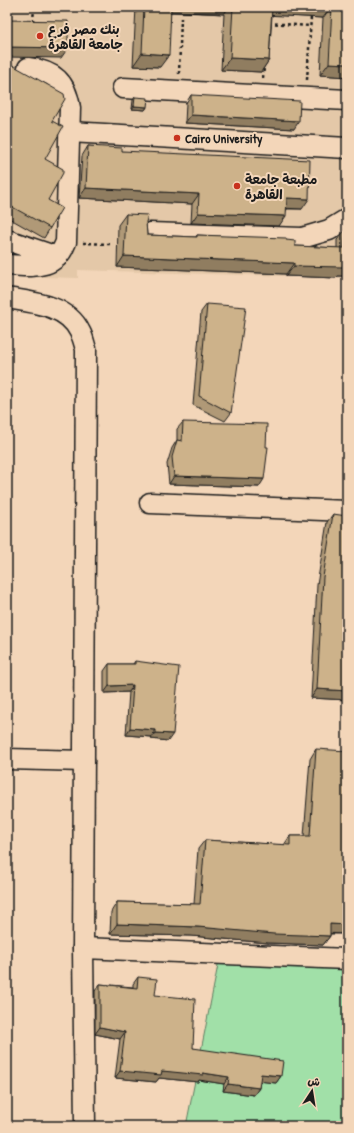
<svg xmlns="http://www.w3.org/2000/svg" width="354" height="1133" font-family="'Patrick Hand','Playpen Sans Arabic',sans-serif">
<rect width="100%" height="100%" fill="#f3d6b9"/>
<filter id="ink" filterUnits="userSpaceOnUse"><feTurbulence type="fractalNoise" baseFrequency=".025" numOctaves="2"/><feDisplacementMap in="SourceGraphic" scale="8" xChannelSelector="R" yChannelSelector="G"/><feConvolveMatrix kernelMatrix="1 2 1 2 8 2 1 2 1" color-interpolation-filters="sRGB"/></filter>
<g filter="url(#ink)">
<polygon fill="#e4c8a8" points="7,7 347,7 347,278 78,270 78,278 7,276"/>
<polygon fill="#a1e0a8" stroke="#5e7e62" points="219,960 347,966 347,1126 186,1126"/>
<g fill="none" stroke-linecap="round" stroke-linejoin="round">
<defs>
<g id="minor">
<polyline points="123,88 347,100"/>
<polyline points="70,132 347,148"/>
<polyline points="150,233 302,238 329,230 347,219"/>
<polyline points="7,240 57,257"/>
<path d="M7,265C33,266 55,271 66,242L70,108C66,82 54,71 28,68"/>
<path d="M7,298C32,302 68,305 80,332C83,337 84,343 86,349L83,948L85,1126"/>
<polyline points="150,503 347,511"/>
<polyline points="7,759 84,761"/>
<polyline points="83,948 347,959"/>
</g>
</defs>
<use href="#minor" stroke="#1c1c1c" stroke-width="23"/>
<g stroke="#1c1c1c" stroke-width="2.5" stroke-dasharray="3 3" stroke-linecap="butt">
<polyline points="33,22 34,7"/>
<polyline points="269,23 310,26"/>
<polyline points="179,74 181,18"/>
<polyline points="263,78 264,67"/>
<polyline points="307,80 311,17"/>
<polyline points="83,243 110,244"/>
</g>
<use href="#minor" stroke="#f3d6b9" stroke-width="20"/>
</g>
<g fill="#b09977" stroke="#1c1c1c">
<polygon points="136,7 347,7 347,77 320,75 323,18 272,15 269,60 261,72 221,70 224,14 171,11 160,67 133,66"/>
<polygon points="7,62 52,121 45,159 50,228 44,238 7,217"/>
<polygon points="191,95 294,129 185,123 186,103"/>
<polygon points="135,97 147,107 145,110 132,109 133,100"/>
<polygon points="88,146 122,151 302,209 287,209 279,226 191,223 192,204 79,198 82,156"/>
<polygon points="126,214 146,222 147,235 196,237 197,235 286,240 295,246 337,248 337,240 345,230 347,230 347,276 338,276 336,278 286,276 286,274 117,267 118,225"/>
<polygon points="207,304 231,413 225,421 193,405 201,312"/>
<polygon points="183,422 259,487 169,484 167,464 172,448 177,440 177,429"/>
<polygon points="333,514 347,700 311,698 317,585 327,522"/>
<polygon points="135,661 168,741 151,739 151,737 126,735 129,692 104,693 104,671 109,664 133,664"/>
<polygon points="316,749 347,934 330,934 330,936 323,945 268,943 191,936 110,934 111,912 117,902 194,904 198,849 205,840 284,845 290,836 304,836 310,759"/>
<polygon points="138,977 155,995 193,1048 281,1076 276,1083 260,1081 259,1088 254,1095 223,1091 224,1084 199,1080 198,1082 159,1078 156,1082 115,1078 120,1039 95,1034 95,991 100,984 133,987 133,984"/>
</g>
<g fill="#907d61" stroke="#1c1c1c">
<polygon points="166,7 229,7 224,14 163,11"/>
<polygon points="269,7 331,7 323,18 264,15"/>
<polygon points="7,47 68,48 61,58 7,57"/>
<polygon points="142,53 169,55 160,67 133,66"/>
<polygon points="230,58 269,60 261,72 221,70"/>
<polygon points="329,63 347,64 347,77 320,75"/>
<polygon points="134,106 147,107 145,110 132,109"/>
<polygon points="191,115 299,121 294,129 185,123"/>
<polygon points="86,188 199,194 192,204 79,198"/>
<polygon points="287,198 309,199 302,209 280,208"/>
<polygon points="198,213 286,216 279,226 191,223"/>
<polygon points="124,256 294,263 286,274 117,267"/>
<polygon points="347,265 347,276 338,276 336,278 286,276 294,266"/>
<polygon points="174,476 264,479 259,487 169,484"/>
<polygon points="133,685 129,692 104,693 109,686"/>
<polygon points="317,689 347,691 347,700 311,698"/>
<polygon points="130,728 156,730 151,737 126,735"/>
<polygon points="156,733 173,734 168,741 151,739"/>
<polygon points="117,924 198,927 330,936 323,945 268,943 191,936 110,934"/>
<polygon points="330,924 347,925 347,934 324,933"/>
<polygon points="100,1027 125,1032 120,1039 95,1034"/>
<polygon points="120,1071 162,1071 203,1073 229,1077 224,1084 199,1080 198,1082 159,1078 156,1082 115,1078"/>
<polygon points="261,1074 281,1076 276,1083 256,1081"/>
<polygon points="228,1084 259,1088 254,1095 223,1091"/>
</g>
<g fill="#cdb28a" stroke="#1c1c1c">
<polygon points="144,7 171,7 169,55 142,53"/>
<polygon points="233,7 272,7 269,60 230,58"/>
<polygon points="332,7 347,7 347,64 329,63"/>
<polygon points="7,20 68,21 68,48 7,47"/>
<polygon points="7,62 64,94 65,99 52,121 63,127 45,159 63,169 63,173 48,200 62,208 50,228 7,204 7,125 9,121 7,120"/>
<polygon points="191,95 300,101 299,121 191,115"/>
<polygon points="135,97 148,98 147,107 134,106"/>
<polygon points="88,146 122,148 122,151 310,160 309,199 287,198 286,216 198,213 199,194 86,188"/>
<polygon points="126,214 148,215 146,222 147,235 197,237 197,235 286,238 286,240 295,241 295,246 344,248 345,230 347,230 347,265 343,265 343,267 294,266 294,263 124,256"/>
<polygon points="207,304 246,307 231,413 199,396"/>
<polygon points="183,422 267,424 266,447 268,447 264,479 174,476 172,457 177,440 182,441"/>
<polygon points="333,514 347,516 347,691 317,689 323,577"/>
<polygon points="135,661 179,667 173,734 156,733 156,730 130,728 133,685 109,686 109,664 135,664"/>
<polygon points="316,749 347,751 347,925 330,924 330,936 274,934 198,927 117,924 117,902 200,904 205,840 290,845 290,836 310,836"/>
<polygon points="138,977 157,979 155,995 195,999 193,1048 283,1061 281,1076 261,1074 259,1088 228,1084 229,1077 203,1073 203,1075 162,1071 161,1075 120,1071 125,1032 100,1027 100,984 137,988"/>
</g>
</g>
<g fill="#c8321e" stroke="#f3d6b9" stroke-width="1.5">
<circle cx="40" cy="36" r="4"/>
<circle cx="177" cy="138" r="4"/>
<circle cx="237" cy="186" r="4"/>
</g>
<g text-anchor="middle" stroke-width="4" stroke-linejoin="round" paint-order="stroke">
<g font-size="13" font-weight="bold" fill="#1c1c1c" stroke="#f3d6b9" text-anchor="start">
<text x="48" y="34">بنك مصر فرع<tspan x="48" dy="15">جامعة القاهرة</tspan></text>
<text x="185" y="143">Cairo University</text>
<text x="245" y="184">مطبعة جامعة<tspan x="245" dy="15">القاهرة</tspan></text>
</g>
</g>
<rect width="354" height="1133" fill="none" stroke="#f3d6b9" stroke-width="24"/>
<rect x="12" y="12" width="330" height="1109" fill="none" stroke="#1c1c1c" stroke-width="1.5" filter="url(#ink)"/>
<g transform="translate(312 1091) rotate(12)" stroke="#f3d6b9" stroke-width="3" paint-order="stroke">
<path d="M0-3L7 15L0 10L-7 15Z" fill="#1c1c1c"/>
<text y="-6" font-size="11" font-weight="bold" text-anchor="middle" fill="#1c1c1c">ش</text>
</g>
</svg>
